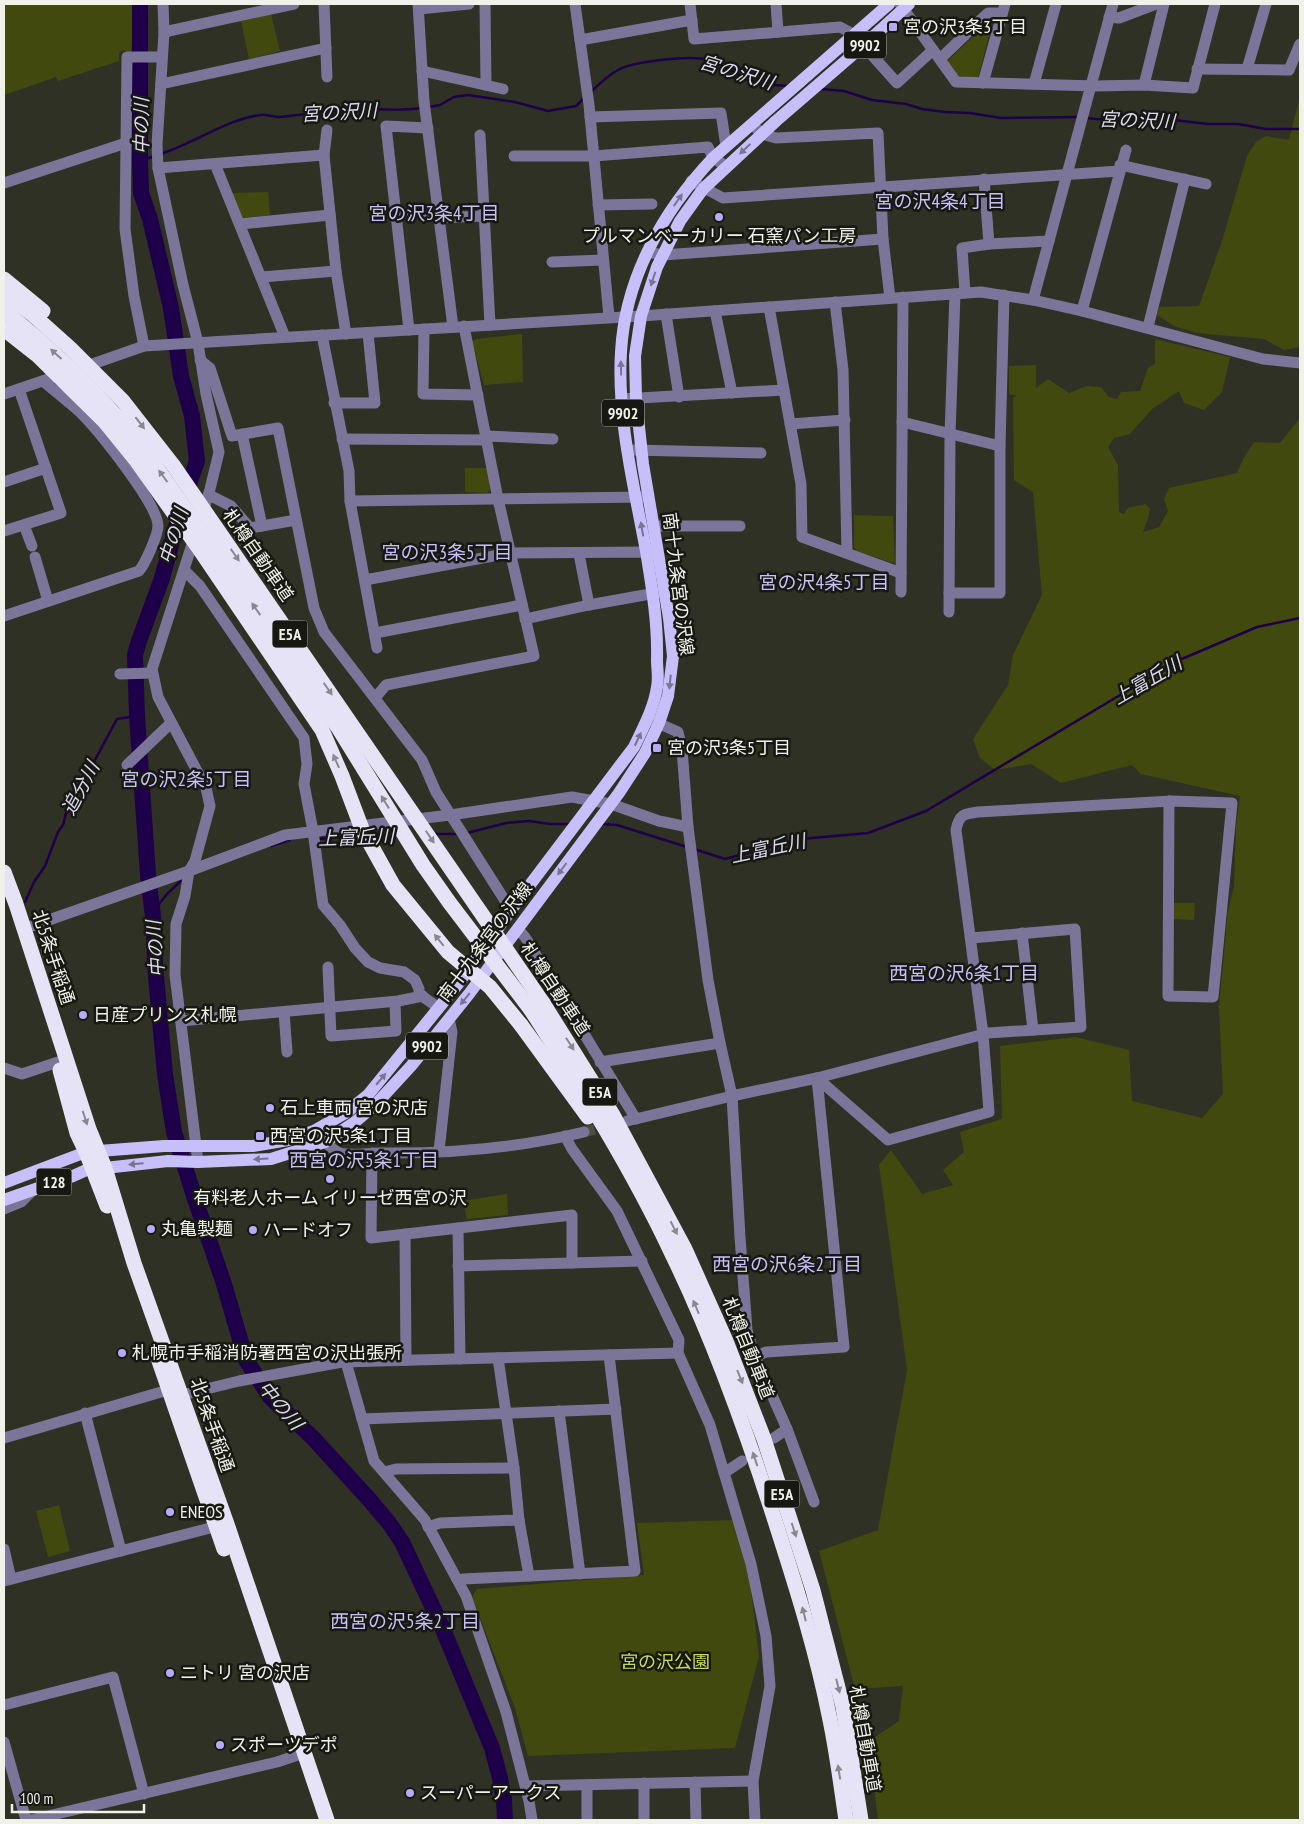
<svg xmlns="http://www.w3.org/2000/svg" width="1304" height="1824" font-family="'PT Sans Narrow','Noto Sans JP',sans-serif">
<rect width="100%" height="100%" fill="#2f3124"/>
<g fill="#42490f">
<polygon points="4,4 135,4 131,53 123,50 119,53 119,61 58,81 56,77 4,95"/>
<polygon points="271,14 280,51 249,59 241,21"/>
<polygon points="987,24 991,27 978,78 959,77 946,62"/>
<polygon points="1300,96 1300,347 1284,350 1264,339 1196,333 1174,326 1157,315 1159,307 1199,306 1222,241 1247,156 1256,142 1266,136 1289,140"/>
<polygon points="268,192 270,215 241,218 231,193"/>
<polygon points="522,334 523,382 484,385 472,341 477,339"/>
<polygon points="1155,339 1230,357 1222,392 1204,410 1184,403 1179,391 1152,409 1130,434 1114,438 1108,447 1118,465 1119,512 1124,514 1128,508 1145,504 1150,508 1149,515 1143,532 1159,527 1168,511 1164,499 1169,488 1237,473 1243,459 1254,442 1280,443 1300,418 1300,1820 878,1820 869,1741 899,1721 903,1686 855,1689 819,1551 878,1530 907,1370 879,1165 891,1150 922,1194 953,1185 943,1170 964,1152 960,1132 1002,1119 1000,1046 1075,1037 1129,1050 1132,1101 1202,1118 1223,1094 1219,1006 1228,911 1234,886 1236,827 1240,796 1141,774 1132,765 1061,783 1031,764 995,770 980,758 973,739 1008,685 1013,655 1042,595 1033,492 1014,480 1013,397 1017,396 1009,394 1009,366 1036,365 1036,388 1048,379 1069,393 1087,386 1101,387 1109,397 1117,399 1121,392 1140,391 1148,368 1155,364"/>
<polygon points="465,468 488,468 490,490 487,493 465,492"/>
<polygon points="854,515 893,516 895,562 893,563 857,551 854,547"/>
<polygon points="1173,903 1195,903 1194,920 1174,919"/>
<polygon points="507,1194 508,1215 467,1219 463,1201"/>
<polygon points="59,1505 70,1551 48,1557 36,1511"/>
<polygon points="734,1520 750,1583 759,1656 735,1748 528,1756 515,1708 472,1597 477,1589 644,1575 637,1523"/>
</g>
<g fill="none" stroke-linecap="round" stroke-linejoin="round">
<g stroke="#1d0049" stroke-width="2.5">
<polyline points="821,89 844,91 872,100 906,104 922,109 945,112 970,113 1001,118 1080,117"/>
<path d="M591,92C599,84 608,75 618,70C634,61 691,55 709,60C722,64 734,73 747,79C760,85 774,85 788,86"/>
<polyline points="429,107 440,105 454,97 468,95 515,102 548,111 576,106 585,97"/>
<polyline points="1085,118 1120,121 1166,119 1208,124 1238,124 1266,129 1300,129"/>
<path d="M160,154C194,144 224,120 260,115C266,114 273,117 279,117C303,115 327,110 352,109C374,108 399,112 421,108"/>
<polyline points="140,161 155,156"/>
<polyline points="601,824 617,825 687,847"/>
<polyline points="467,833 506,823 529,821 550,824 570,824"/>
<polyline points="435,834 459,834"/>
<polyline points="372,836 397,835"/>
<polyline points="318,839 359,836"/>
<polyline points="271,846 290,840"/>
<polyline points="694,849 725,859 801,839 868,833 926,811 1177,661 1257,627 1300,618"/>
<polyline points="25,902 34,882 45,866 58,832 63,825 67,809 75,789 82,784 117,719 137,716"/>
<polyline points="152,913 167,894 184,878"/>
</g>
<polyline stroke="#1d0049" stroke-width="16" points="140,4 140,161 141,193 150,219 171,308 181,376 192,416 197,461 184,498 162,578 139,641 135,655 137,716 148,875 154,925 155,966 165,1074 174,1132 195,1199 224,1284 246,1360 270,1397 313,1438 368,1498 389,1523 402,1542 442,1627 492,1748 500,1778 504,1800 505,1820"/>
<polyline stroke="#4c4e42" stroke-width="11" stroke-dasharray="11 5.5" stroke-linecap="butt" points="584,1132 611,1125"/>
<g stroke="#7b7699" stroke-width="11">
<polyline points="163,4 164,32 157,145 158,168 183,285 198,343 206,394 219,452 210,489 202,515"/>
<polyline points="324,4 327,77"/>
<polyline points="418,4 424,101 453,327"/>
<polyline points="485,4 486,85"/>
<polyline points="575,4 589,105 609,317"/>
<polyline points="690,4 694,39 840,27 853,34 897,83 933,50"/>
<polyline points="776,4 778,32"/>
<polyline points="900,4 956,82 1096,86 1144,85 1193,88 1215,4"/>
<polyline points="419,9 469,4"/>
<polyline points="1109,17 1119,18 1156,4"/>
<polyline points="164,32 294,4"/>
<polyline points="580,40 692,20"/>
<polyline points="940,59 988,13 1002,13"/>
<polyline points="1197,69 1289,70 1300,44"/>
<polyline points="1247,69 1266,4"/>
<polyline points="422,71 503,89"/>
<polyline points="983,83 1005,4"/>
<polyline points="161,84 326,48"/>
<polyline points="1034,84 1056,4"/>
<polyline points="1144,85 1164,4"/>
<polyline points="590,117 721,113 726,146"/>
<polyline points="752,124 762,134 776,138 878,133 883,239 890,298"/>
<polyline points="327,130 324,155 336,271 346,334"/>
<polyline points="480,135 490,325"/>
<polyline points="514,156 594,156 708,147 713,158 726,166"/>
<polyline points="215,164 285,337"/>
<polyline points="1120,165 1206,184"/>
<polyline points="158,168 324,155"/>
<polyline points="984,179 989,244 1049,241"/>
<polyline points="691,181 723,198 1119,171"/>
<polyline points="4,183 126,143"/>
<polyline points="598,205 652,204"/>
<polyline points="396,214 438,211"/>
<polyline points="438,218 483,216"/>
<polyline points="240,224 330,215"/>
<polyline points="647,252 663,255 883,239"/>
<polyline points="552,262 603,260"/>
<polyline points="262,277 336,271"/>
<polyline points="965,293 962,248 989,244"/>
<polyline points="1033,300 1113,4"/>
<polyline points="835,302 843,370 847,553"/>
<polyline points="769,307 801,484 802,537 901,573"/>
<polyline points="715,311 732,393"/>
<polyline points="1082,311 1126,150"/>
<polyline points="666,314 679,397"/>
<polyline points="1148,327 1185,179"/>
<polyline points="424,329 423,394 478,395"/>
<polyline points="409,330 386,126 428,128"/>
<polyline points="322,335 349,471 350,501 377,648"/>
<polyline points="144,346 134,296 125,229 127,57 162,57"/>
<polyline points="200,360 210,368 232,436 278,428 314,608 324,632 422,760 436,792 511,910"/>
<polyline points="81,368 144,346 641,316 981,292 1033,300 1082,311 1263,359 1300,363"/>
<polyline points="4,394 63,374"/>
<polyline points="621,399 784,390"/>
<polyline points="334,403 375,403 368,333"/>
<polyline points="902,422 1000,446"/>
<polyline points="790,424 845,420"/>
<polyline points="242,434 262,526"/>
<polyline points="486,436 553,439"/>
<polyline points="342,439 487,440"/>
<polyline points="633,450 761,453"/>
<polyline points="4,482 46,468"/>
<polyline points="209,495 231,506 250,528 296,520"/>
<polyline points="350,501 644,497"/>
<polyline points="24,525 32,546"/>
<polyline points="654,526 740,526"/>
<polyline points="4,531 61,513 19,389"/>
<polyline points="195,535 152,669 158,697 206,788 210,806 195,861 189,871 185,896 176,924 175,975 198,1162"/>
<polyline points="579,554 589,605"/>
<polyline points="35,557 48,601"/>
<polyline points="184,570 200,586 304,738 307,764 304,784 313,831 323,905 340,925 355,948 368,962 380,968 404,972 415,980 419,989 419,994 439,1008"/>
<polyline points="365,580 510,553 646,552 655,554"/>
<polyline points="901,592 903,297"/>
<polyline points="949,593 1000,593 1000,446 1004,295"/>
<polyline points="949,612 950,434 955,294"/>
<path d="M4,616L139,571C145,564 158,535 158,526C158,504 98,430 81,413C69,402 56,392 43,381"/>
<polyline points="525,619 589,605 661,592"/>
<polyline points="375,633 522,605"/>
<polyline points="120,674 152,673"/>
<polyline points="375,698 386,685 534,656 498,499 464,326"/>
<polyline points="651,720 678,732 682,749 688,827 708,980 720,1043 732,1096 740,1237 747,1330 755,1357 787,1429 814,1502"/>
<polyline points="127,765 171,723"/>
<polyline points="23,929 189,871 285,835 450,815 572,797 611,804 659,821 688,827"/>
<polyline points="518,929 525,937 636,1119"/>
<polyline points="1022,933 1033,1030"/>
<polyline points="328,967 331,1036 396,1031 395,1002"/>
<polyline points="284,1012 287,1052"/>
<polyline points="181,1021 398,1001 423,996"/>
<polyline points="600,1062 720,1043"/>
<polyline points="4,1068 22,1074 58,1062"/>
<path d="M817,1078L888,1140L989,1112L983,1034L956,830C959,814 964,814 978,812L1172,801L1232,803L1213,997L1168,996L1169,801"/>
<polyline points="627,1121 732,1096 817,1078 988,1033 1081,1027 1075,929 971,938"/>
<path d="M314,1131C321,1138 331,1150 340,1153C349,1156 368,1153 379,1153C447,1154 518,1148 584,1132"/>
<polyline points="565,1136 572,1149 617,1211 679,1340 678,1353 710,1425 751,1564 766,1636 770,1686 753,1781 755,1820"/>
<polyline points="439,1151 452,1032 449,1019"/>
<polyline points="372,1153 371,1238 572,1215 572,1263"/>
<polyline points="4,1209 21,1202 33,1190"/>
<polyline points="458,1228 460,1359"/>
<polyline points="405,1234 406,1360"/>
<polyline points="458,1266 642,1261"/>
<polyline points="755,1357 766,1352 844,1347 817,1078"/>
<polyline points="498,1358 514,1468 519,1520 529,1576"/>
<polyline points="346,1362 374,1461 425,1520 466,1596 506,1712 529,1801 532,1820"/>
<polyline points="182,1395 239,1381 342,1362 678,1353"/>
<polyline points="559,1411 580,1574"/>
<polyline points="85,1413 121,1551"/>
<polyline points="362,1419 616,1409"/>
<polyline points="4,1438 168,1390"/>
<polyline points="774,1438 787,1429"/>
<polyline points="384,1472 396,1469 514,1468"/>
<polyline points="724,1473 742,1461"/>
<polyline points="428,1527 440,1523 519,1520"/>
<polyline points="4,1549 11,1579"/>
<polyline points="4,1581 222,1525"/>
<polyline points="459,1582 463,1579 635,1571 609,1355"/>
<polyline points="4,1705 113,1677 144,1794"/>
<polyline points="4,1742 26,1820"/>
<polyline points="695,1782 696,1820"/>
<polyline points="644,1783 644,1820"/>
<polyline points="587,1785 587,1820"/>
<polyline points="526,1786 753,1781"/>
<polyline points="31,1820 277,1762 304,1753"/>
</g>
<g stroke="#c7bff9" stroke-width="12">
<path d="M4,1183L86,1152L164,1146H253L288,1140L314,1131L347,1112L368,1095L458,984L511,910L634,747C643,728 654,708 657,687C659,678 657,669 657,660C658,623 652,588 646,551C634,486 617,419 621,352C625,278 663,211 713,158L889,4"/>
<polyline points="4,1200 73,1176 91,1168 105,1168 168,1161 198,1162 271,1159 325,1142 355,1122 376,1104 411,1066 469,994 619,793 645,753 659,723 668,696 673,656 669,618 643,464 636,399 635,356 641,316 657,267 680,221 703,189 776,121 864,45 909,4"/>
</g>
<g stroke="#e5e3f5" stroke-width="15">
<polyline points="4,279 43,311"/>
<polyline points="4,872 16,904 89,1129 105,1168 134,1263 227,1524 327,1820"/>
<polyline points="543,1003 613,1115 685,1249 726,1341 764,1439 813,1590 843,1707 861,1820"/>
<path d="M531,1010C582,1089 632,1169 672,1254C714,1340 746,1430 775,1521C796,1586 817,1653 830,1720C837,1753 841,1787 846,1820"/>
<polyline points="521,1025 588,1117"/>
<polyline points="60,1070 77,1133 86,1152 107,1206"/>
<polyline points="159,1361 224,1549"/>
</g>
<g stroke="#e5e3f5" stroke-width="15">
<polyline points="4,294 32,314 70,348 123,401 173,465 543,1003"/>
<path d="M4,311C54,350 94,390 136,438L339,729L423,865L449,902L531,1010"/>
<polyline points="4,329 38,356 105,422 135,459 200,550 322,730 342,776 362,829 393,885 448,952 490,987 521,1025"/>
</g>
</g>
<defs><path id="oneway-solid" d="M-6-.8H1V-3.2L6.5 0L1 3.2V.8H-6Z" transform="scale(1.25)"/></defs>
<g fill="#787491">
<use href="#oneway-solid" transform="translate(745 149) rotate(137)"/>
<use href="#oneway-solid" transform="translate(678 200) rotate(-55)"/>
<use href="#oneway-solid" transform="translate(653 279) rotate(108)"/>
<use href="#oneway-solid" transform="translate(621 368) rotate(-91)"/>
<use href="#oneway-solid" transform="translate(642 529) rotate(-100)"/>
<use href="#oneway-solid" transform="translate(670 682) rotate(96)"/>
<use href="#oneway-solid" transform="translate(638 739) rotate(-65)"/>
<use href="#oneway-solid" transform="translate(562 869) rotate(127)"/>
<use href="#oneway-solid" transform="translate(465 999) rotate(129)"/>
<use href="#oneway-solid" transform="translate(381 1079) rotate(-50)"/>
<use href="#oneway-solid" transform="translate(261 1159) rotate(177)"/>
<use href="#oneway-solid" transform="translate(136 1164) rotate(175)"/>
</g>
<g fill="#88888f">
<use href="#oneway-solid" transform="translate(56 354) rotate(-138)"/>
<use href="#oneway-solid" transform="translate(140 423) rotate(52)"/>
<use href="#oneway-solid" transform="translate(163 476) rotate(-126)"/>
<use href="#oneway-solid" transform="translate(235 555) rotate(55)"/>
<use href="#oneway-solid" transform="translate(256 609) rotate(-125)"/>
<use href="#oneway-solid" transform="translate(328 689) rotate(55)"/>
<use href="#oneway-solid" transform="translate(336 761) rotate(-114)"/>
<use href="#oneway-solid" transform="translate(385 802) rotate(-122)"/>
<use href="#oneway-solid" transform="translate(430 837) rotate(56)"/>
<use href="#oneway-solid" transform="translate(439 940) rotate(-129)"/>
<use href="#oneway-solid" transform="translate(570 1044) rotate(57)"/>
<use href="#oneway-solid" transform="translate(85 1118) rotate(72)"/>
<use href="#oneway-solid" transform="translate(674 1228) rotate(63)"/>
<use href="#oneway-solid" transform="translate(696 1307) rotate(-113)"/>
<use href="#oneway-solid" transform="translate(740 1377) rotate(68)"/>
<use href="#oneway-solid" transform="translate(755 1459) rotate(-109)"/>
<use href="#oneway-solid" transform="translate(794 1530) rotate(72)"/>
<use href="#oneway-solid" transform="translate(804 1614) rotate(-104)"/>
<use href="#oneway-solid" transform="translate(838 1686) rotate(76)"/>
<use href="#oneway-solid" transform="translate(839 1772) rotate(-99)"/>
</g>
<g fill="#b7abf7" stroke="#171812" stroke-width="2">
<rect x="888" y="22" width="10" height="10" rx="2.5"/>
<circle cx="719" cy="217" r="5"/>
<rect x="652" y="743" width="10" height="10" rx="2.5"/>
<circle cx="83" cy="1015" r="5"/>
<circle cx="270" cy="1108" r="5"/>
<rect x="255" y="1131" width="10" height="10" rx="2.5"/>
<circle cx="330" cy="1179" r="5"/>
<circle cx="151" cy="1229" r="5"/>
<circle cx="253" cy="1230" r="5"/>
<circle cx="122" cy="1353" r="5"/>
<circle cx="170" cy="1512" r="5"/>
<circle cx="170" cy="1673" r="5"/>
<circle cx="220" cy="1745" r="5"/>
<circle cx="410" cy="1793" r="5"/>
</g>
<g text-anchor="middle" stroke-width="5" stroke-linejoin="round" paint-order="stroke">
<g fill="#171812" stroke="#afb0a8" stroke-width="1">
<rect x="844" y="31.5" width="42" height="27" rx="4"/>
<rect x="602" y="399.5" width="42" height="27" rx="4"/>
<rect x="272.5" y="620.5" width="35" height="27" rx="4"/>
<rect x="406" y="1032.5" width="42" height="27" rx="4"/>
<rect x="582.5" y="1078.5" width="35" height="27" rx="4"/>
<rect x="36.5" y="1168.5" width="35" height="27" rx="4"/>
<rect x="764.5" y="1480.5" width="35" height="27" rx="4"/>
</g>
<g font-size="16" font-weight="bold" fill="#f0f1e9">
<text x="865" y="51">9902</text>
<text x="623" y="419">9902</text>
<text x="290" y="640">E5A</text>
<text x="427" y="1052">9902</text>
<text x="600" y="1098">E5A</text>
<text x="54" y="1188">128</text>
<text x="782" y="1500">E5A</text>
</g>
<g font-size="18" fill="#f0f1e9" stroke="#171812" text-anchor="start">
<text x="903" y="33">宮の沢3条3丁目</text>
<text x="719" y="242" text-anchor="middle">プルマンベーカリー 石窯パン工房</text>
<text x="667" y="754">宮の沢3条5丁目</text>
<text x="93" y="1021">日産プリンス札幌</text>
<text x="280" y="1114">石上車両 宮の沢店</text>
<text x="270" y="1142">西宮の沢5条1丁目</text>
<text x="330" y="1204" text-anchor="middle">有料老人ホーム イリーゼ西宮の沢</text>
<text x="161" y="1235">丸亀製麺</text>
<text x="263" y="1236">ハードオフ</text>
<text x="132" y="1359">札幌市手稲消防署西宮の沢出張所</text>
<text x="180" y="1518">ENEOS</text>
<text x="180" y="1679">ニトリ 宮の沢店</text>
<text x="230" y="1751">スポーツデポ</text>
<text x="420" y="1799">スーパーアークス</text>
</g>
<g font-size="18" fill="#f0f1e9" stroke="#171812">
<text transform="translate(258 555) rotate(55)" y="6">札樽自動車道</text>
<text transform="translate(678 584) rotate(83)" y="6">南十九条宮の沢線</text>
<text transform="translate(485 942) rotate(-53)" y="6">南十九条宮の沢線</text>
<text transform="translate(53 957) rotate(72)" y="6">北5条手稲通</text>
<text transform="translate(555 989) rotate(56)" y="6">札樽自動車道</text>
<text transform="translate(748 1348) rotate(68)" y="6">札樽自動車道</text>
<text transform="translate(212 1425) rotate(71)" y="6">北5条手稲通</text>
<text transform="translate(865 1739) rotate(80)" y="6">札樽自動車道</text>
</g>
<g font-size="18" fill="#c9db5f" stroke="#171812">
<text x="665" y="1668">宮の沢公園</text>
</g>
<g font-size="19" font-style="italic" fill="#dcd9ef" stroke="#171812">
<text transform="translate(737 72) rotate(17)" y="7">宮の沢川</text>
<text transform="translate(339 112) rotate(-3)" y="7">宮の沢川</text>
<text transform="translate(1137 120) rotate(2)" y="7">宮の沢川</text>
<text transform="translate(141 126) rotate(-90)" y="7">中の川</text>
<text transform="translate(173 536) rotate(-73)" y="7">中の川</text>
<text transform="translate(1147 680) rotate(-30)" y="7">上富丘川</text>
<text transform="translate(80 788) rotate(-62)" y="7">追分川</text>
<text transform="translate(356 837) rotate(-2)" y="7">上富丘川</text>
<text transform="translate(768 848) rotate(-12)" y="7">上富丘川</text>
<text transform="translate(155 949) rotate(-94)" y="7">中の川</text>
<text transform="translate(281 1405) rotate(50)" y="7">中の川</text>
</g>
<g font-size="19" fill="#c8c0f9" stroke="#171812">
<text x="940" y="208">宮の沢4条4丁目</text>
<text x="434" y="220">宮の沢3条4丁目</text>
<text x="447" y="559">宮の沢3条5丁目</text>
<text x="824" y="589">宮の沢4条5丁目</text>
<text x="186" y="786">宮の沢2条5丁目</text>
<text x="964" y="980">西宮の沢6条1丁目</text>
<text x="364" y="1167">西宮の沢5条1丁目</text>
<text x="787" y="1271">西宮の沢6条2丁目</text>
<text x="405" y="1628">西宮の沢5条2丁目</text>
</g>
</g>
<rect width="1304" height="1824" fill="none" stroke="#f0f1e9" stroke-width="10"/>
<path d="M12 1804v8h132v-8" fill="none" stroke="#f0f1e9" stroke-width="2.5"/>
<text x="20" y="1804" font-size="15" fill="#f0f1e9" stroke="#171812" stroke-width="4" paint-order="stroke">100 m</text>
</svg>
